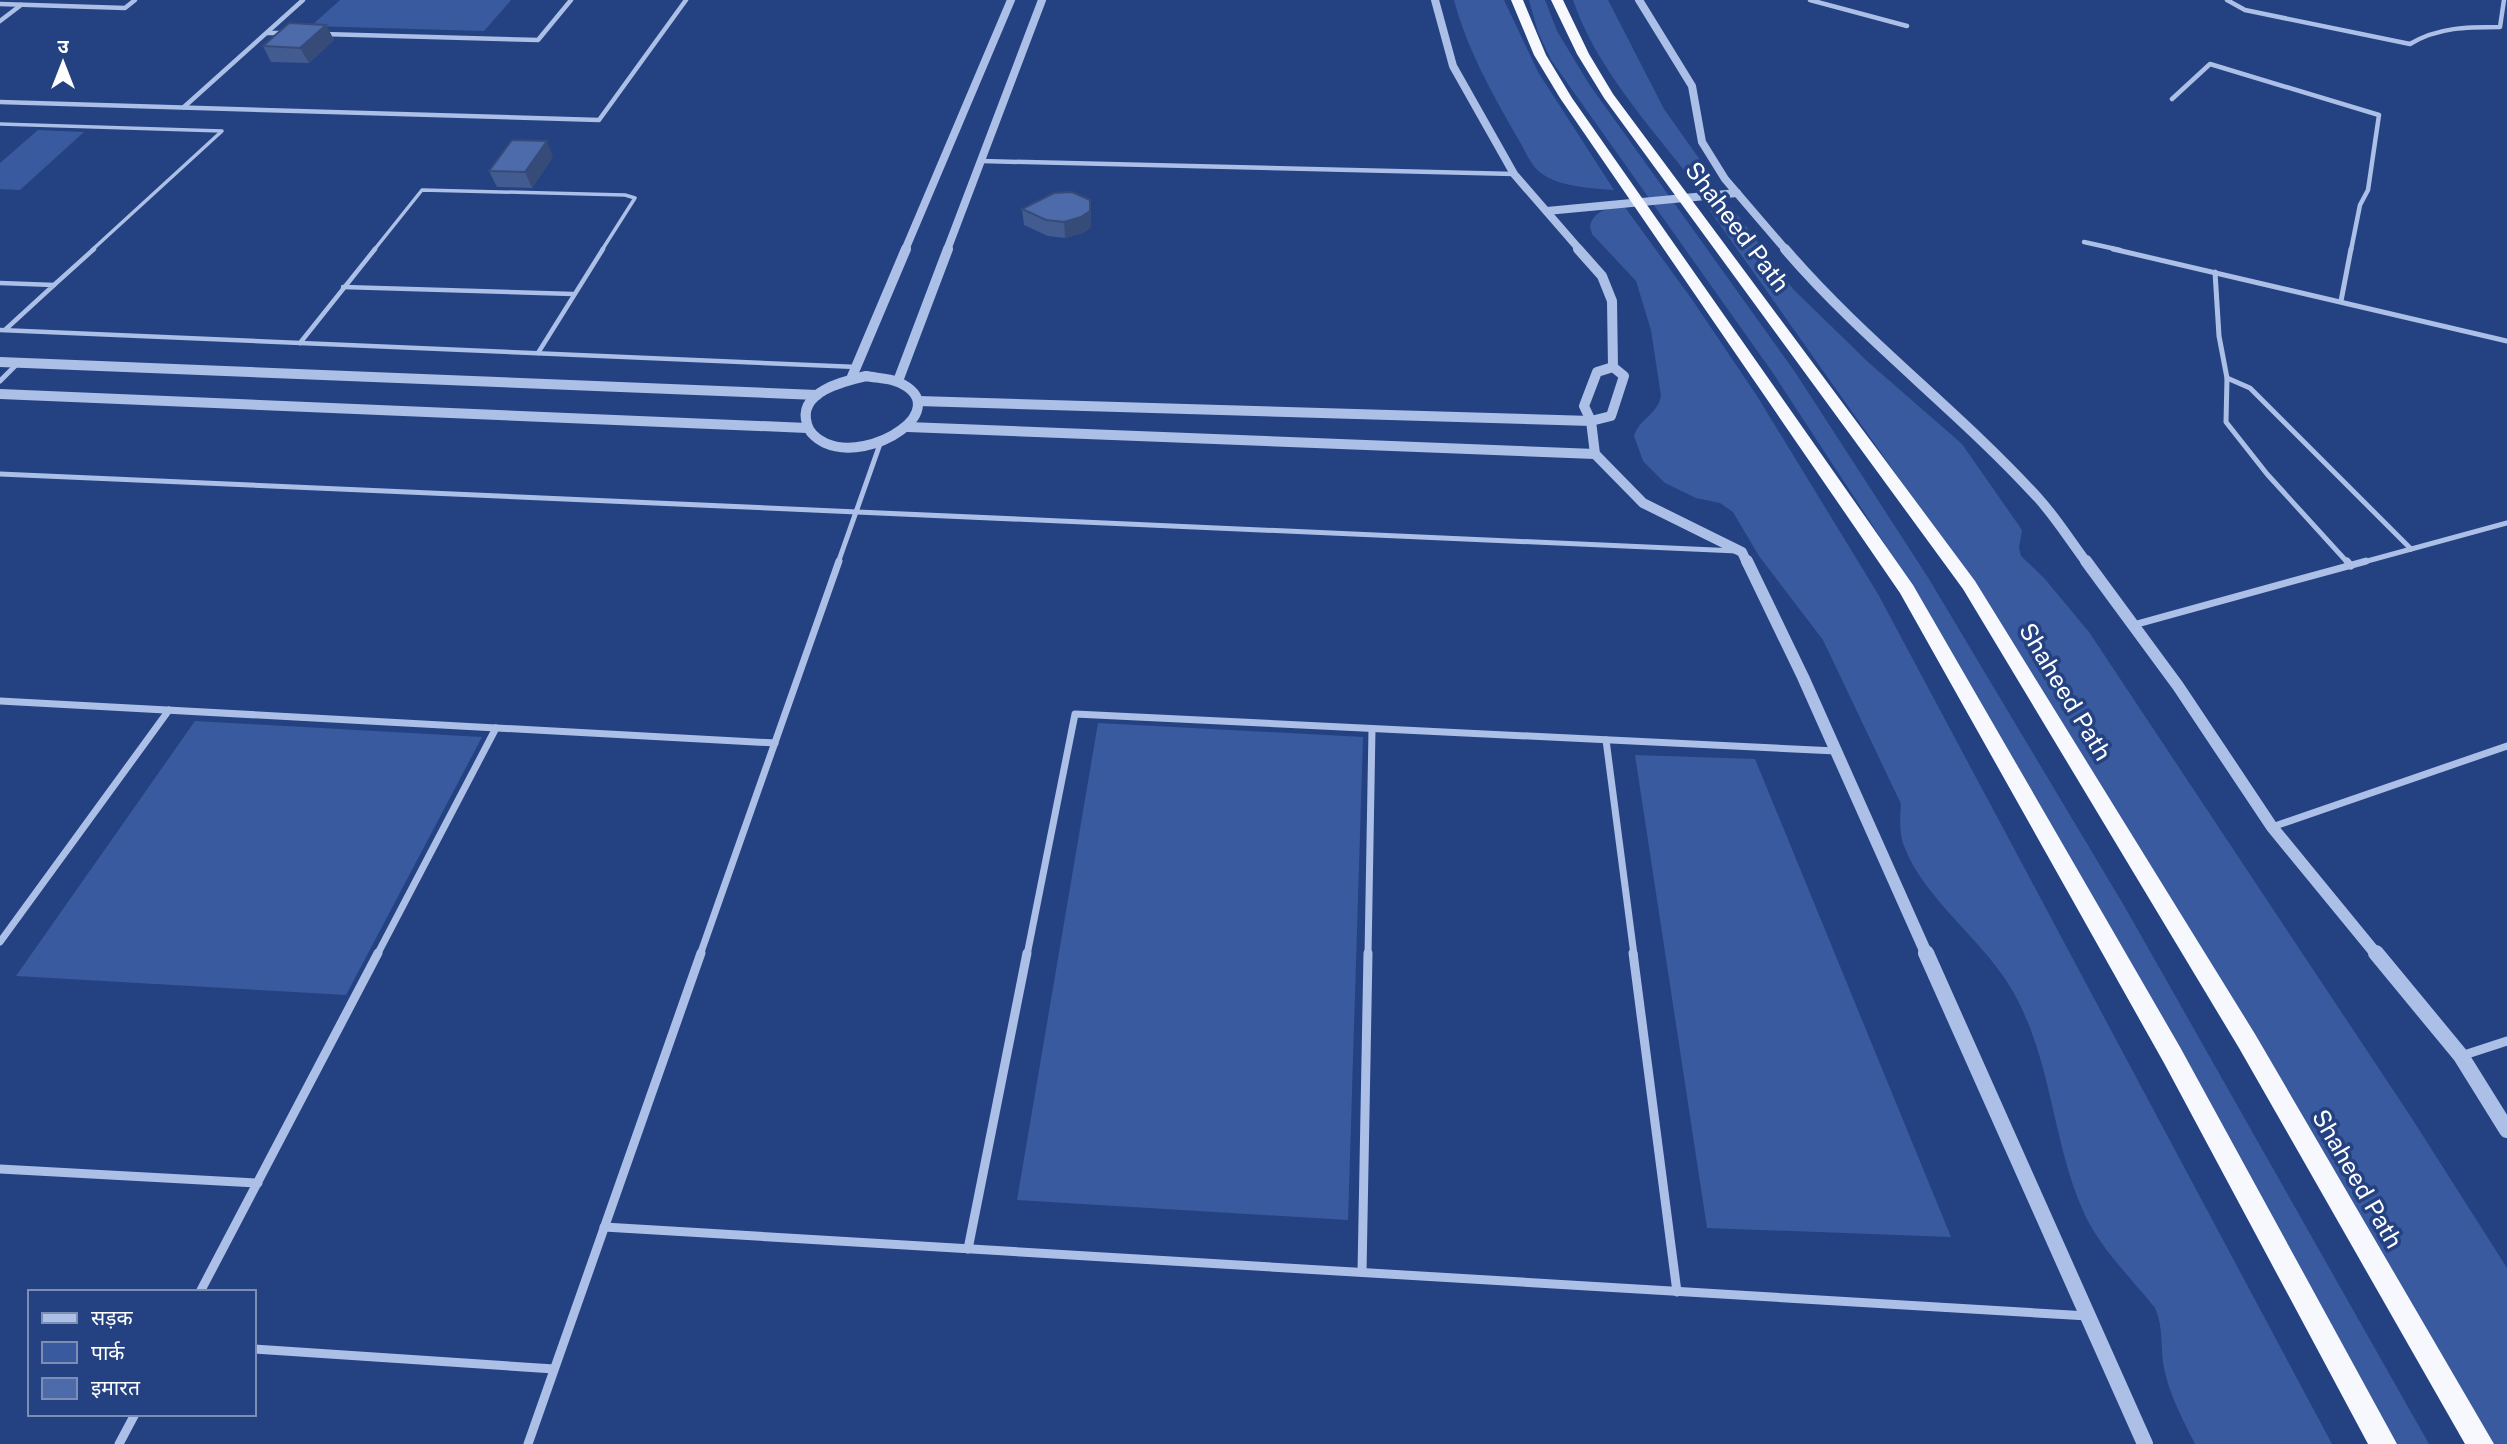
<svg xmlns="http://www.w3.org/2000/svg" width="2507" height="1444" font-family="'Public Sans','Noto Sans Devanagari',sans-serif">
<rect width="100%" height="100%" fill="#244281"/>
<g fill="#395a9f">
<polygon points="340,0 511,0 484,31 311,26"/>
<path d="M1454,0H1504L1538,72L1614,190C1591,188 1559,187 1541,173C1530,165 1524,148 1517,137C1492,93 1467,49 1454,0Z"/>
<polygon points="1529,0 1545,0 1557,31 1589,84 1795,372 1929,579 2126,909 2429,1444 2396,1444 1909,581 1773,373 1551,60 1538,32"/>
<path d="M1573,0H1608L1664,109L1705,167L1694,183C1651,127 1596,68 1573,0Z"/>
<polygon points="38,130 84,132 20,190 0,189 0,163"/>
<polygon points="1701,198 1718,201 1733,209 1793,289 1868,362 1962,444 2022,530 2019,548 2021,556 2044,578 2089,632 2411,1117 2507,1268 2507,1444 2488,1444 1944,542"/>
<path d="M1624,206L1691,298L1757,396L1878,594L2332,1444H2195C2183,1420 2169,1394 2164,1368C2160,1347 2164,1328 2155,1308C2129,1275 2097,1246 2081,1206C2051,1134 2051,1053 2009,985C1982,940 1923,897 1904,846C1899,833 1900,818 1901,804L1823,640L1759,556L1733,512L1720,503L1696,498L1665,483L1643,461L1634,436C1639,419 1658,414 1661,396L1651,330L1636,281L1592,234L1590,226C1594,210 1609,208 1624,206Z"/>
<polygon points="195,721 482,737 346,995 16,976"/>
<polygon points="1098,723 1363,737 1348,1220 1017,1200"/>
<polygon points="1635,755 1755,759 1951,1237 1707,1228"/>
</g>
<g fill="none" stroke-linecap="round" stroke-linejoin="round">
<g stroke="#acbfe7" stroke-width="3.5">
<polyline points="0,124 222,131 92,250"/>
<polyline points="374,250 422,190 625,195 635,198 602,250"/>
</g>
<g stroke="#acbfe7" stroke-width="4.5">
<polyline points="0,283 54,285 6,329"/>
<polyline points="54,285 94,249"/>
<polyline points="343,287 573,294"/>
<polyline points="0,330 857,367"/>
<polyline points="300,343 375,249"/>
<polyline points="538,353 603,249"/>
</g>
<g stroke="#acbfe7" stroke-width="4.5">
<polyline points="1810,0 1907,26"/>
<path d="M2227,0L2245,10L2410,44C2438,27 2468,27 2500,27L2504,0"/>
<polyline points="0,4 125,8 135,0"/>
<polyline points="0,21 21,5"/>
<polyline points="267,33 287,33"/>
<polyline points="323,34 538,40 571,0"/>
<polyline points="2172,99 2210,64 2379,115 2368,190 2360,205 2351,250"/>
<polyline points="0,102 599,120 686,0"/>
<polyline points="184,107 303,0"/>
<polyline points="982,161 1514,174"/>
<polyline points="2084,242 2120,250"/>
</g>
<g stroke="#acbfe7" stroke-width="5">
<polyline points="2113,249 2507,341"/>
<polyline points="2215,272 2219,336 2227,378 2226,422 2267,474 2348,563"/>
<polyline points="2341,301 2351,249"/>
<polyline points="2227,378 2250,388 2411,549"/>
<polyline points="0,381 18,363"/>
<polyline points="0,474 1737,551"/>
<polyline points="838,563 880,444"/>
<polyline points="2360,563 2507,523"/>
</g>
<g stroke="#acbfe7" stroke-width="7">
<polyline points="2347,561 2351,566"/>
<polyline points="2133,625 2366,561"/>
<polyline points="0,701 775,743"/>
<polyline points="1606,740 1634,955"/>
<polyline points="2272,827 2507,746"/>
<polyline points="0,942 169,710"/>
<polyline points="377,955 496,728"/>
<polyline points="700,955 839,561"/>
<polyline points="1027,955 1075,714 1836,751"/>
<polyline points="1368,955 1372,729"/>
</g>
<g stroke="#acbfe7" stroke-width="9">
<polyline points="1633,953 1677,1292"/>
<polyline points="2461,1056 2507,1041"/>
<polyline points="0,1169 258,1183"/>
<polyline points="604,1227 2088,1316"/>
<polyline points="968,1249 1027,953"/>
<polyline points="1362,1272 1368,953"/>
<polyline points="200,1292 378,953"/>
<polyline points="254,1349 554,1369"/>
<polyline points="119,1444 135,1414"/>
<polyline points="528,1444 701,953"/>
</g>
<g stroke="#acbfe7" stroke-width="8">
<polyline points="1435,0 1453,66 1514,174 1580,250"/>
<polyline points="1639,0 1692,86 1702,142 1725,179 1786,250"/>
<polyline points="1547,211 1737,193"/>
<polyline points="905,250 1011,0"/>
<polyline points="947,250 1042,0"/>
</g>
<g stroke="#acbfe7" stroke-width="10">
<path d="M1785,249C1862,339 1959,411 2039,499C2057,519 2071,542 2087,563"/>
<polyline points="0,362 817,395"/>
<polyline points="1613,367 1597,372 1584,406 1591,421 1595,454 1643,503 1742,552 1747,563"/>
<path d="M866,376C876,378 888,378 898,382C957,408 871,464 825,443C817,439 809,433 807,424C797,392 844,381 866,376Z"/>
<polyline points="851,379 906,249"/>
<polyline points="898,381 948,249"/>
<polyline points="0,394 807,428"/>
<polyline points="918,401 1591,421 1611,416 1624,376 1613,367 1612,301 1602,276 1578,249"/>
<polyline points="908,427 1595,454"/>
</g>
<g stroke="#acbfe7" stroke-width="12">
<polyline points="1747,561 1803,677 1927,955"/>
<polyline points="2086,561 2178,686 2272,827 2377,955"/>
</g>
<g stroke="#acbfe7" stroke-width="16">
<polyline points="1926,953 2145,1444"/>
<polyline points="2376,953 2461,1056 2507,1130"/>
</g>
<g fill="#f6f8fe" fill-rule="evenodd">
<polygon points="1511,0 1523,0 1546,55 1572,98 1913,585 2180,1047 2397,1444 2368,1444 2164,1063 1900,593 1560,98 1534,55"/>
<polygon points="1551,0 1563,0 1589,54 1613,94 1975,581 2255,1034 2494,1444 2465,1444 2239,1048 1963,589 1604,98 1577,54"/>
</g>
</g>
<g fill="#425c92">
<polygon points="326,25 334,40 309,63 271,62 263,46"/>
<polygon points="553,157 532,188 497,187 489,171"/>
<polygon points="1090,200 1091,227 1083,233 1065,238 1048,236 1024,225 1022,209"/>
</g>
<g fill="#364b77">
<polygon points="326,25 334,40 309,63 300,48"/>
<polygon points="547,141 553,157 532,188 525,172"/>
<polygon points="1090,200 1091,227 1083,233 1065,238 1064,222"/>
</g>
<g fill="#4d6baa" stroke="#364b77" stroke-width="2">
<polygon points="289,23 326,25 300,48 263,46"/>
<polygon points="512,140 547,141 525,172 489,171"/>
<polygon points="1072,192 1090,200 1090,211 1081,217 1064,222 1046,220 1022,209 1054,193"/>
</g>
<g text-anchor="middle" stroke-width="7" stroke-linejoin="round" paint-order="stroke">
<g font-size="24" fill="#fff" stroke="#244281">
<text transform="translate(1737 227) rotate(53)" y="8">Shaheed Path</text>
<text transform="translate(2065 692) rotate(59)" y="8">Shaheed Path</text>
<text transform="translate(2357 1179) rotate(60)" y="8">Shaheed Path</text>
</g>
</g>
<rect x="28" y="1290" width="228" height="126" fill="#244281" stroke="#7c8eb3" stroke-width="2"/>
<rect x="42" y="1313" width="35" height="10" fill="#acbfe7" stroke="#7c8eb3" stroke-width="2"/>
<text x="91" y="1325" font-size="21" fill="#ffffff">सड़क</text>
<rect x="42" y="1342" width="35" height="21" fill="#395a9f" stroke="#7c8eb3" stroke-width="2"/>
<text x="91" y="1360" font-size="21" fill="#ffffff">पार्क</text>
<rect x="42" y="1378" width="35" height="21" fill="#4d6baa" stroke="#7c8eb3" stroke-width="2"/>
<text x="91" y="1395" font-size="21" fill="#ffffff">इमारत</text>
<g transform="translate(63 63)" stroke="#244281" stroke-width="5" paint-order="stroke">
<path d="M0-5L12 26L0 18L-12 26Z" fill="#ffffff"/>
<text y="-10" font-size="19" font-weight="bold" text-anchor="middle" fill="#ffffff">उ</text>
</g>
</svg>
